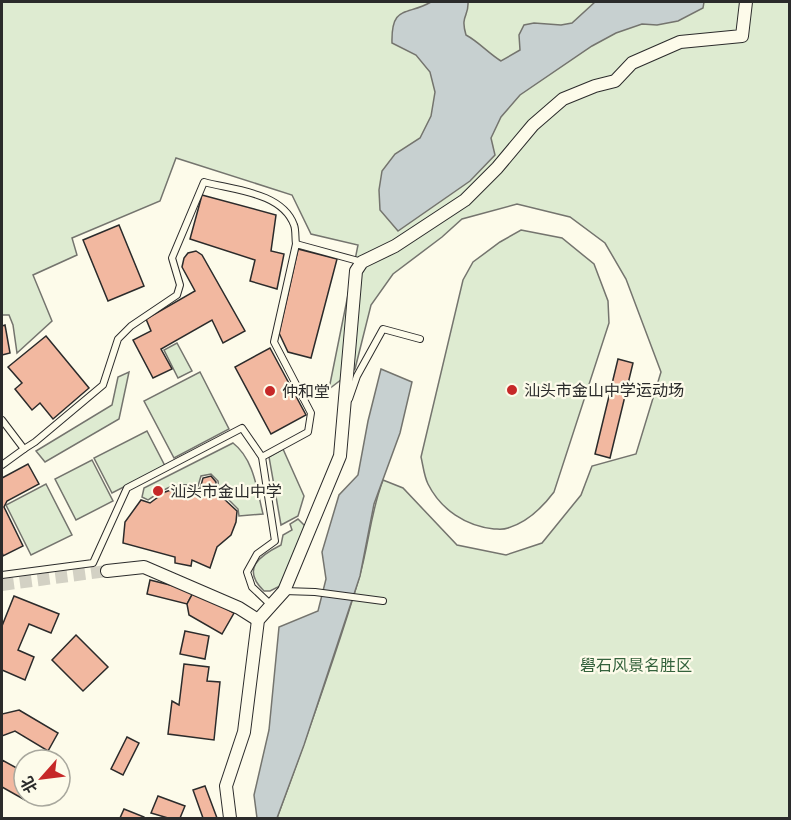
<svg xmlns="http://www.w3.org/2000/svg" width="791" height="820" font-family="Manrope,'Noto Sans SC',sans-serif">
<rect width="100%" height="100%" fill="#fdfbea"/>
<g fill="#deebd1" stroke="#74746e" stroke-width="1.5">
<path d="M2,2H789V818H277C306,739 335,659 359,578C369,545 370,514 383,480L403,488L457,545L506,555L542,543L581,495L592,466L636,454L661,372L626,279L605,243L570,217L517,204L462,219L442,237L393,274L371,305L355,369L329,389L358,245L311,234L292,195L176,158L160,201L72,238L77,255L33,275L52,321L17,353L13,325L9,315H2Z"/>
<path d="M521,230L562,238L594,264L608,301L609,323L554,492C542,508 528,522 508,528C503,530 498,529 494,529C466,526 441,510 428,484C424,476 423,465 421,457L463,280L473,262L500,242Z"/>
<polygon points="177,343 192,371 178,378 164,350"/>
<polygon points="129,372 119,419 45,462 36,451 112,405 118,377"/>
<polygon points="200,372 229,429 174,458 144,401"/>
<polygon points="147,431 165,466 112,493 94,458"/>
<path d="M233,443C254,459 257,490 263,514L239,516L238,509L219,490L218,481L211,474L201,476L198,486C174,482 167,487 148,500L142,497L144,488Z"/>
<polygon points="283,449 304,496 298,516 281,525 269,457"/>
<polygon points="92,460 113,501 76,520 55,479"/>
<polygon points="46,484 72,535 31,555 6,505"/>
<path d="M298,519L306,527L284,584L270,591H264C241,569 259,556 281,545L283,535L292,530L290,524Z"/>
</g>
<g fill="#c7d0d0" stroke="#74746e" stroke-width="1.5">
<path d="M431,2H468C469,17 460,15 466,35C479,42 488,53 501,61L520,50L519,35L524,25L534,23L561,25L572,23L595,2H704L703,8L678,21L657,25L642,24L616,33L592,46L520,95L501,117L491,138L495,155L470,181L398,231L380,210L379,190L382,171L395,154L420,138L431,116L435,92L430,72L416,55L392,43C391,4 407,16 431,2Z"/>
<polygon points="381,369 412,382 400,433 374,504 360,576 304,745 277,818 257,818 254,795 269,730 279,627 318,611 326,579 322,552 339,495 358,475 368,421"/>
</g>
<g fill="#f2b8a0" stroke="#2b2b2b" stroke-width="1.5">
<polygon points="202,195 276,215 271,251 284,254 277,289 250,281 255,260 190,239"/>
<polygon points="119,225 144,286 108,301 83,240"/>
<polygon points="298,249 337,259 311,358 288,352 279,333"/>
<polygon points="196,251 202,255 245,331 223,343 212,320 161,349 172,369 153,378 133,340 151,331 146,319 195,291 182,267 184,258 188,253"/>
<polygon points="5,325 10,353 2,355 2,326"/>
<polygon points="46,336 89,388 53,419 40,403 32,410 15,389 22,383 8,367"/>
<polygon points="270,348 306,415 271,434 235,367"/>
<polygon points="618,359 633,363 610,458 595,454"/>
<polygon points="28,464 39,484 7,501 4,507 23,546 3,556 2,552 2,478"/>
<polygon points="211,476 216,482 215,493 222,497 237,511 236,522 231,535 217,547 210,568 192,560 191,566 175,563 175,557 123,543 125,522 141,500 150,503 165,492 183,486 200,489 203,478"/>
<polygon points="150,580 194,591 187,604 147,594"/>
<polygon points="194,591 234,613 222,634 189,615 187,604"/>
<polygon points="14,596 59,614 51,633 29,624 18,650 34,657 25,680 2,670 2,626"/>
<polygon points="185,631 209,636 205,659 180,654"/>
<polygon points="76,635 108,667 83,691 52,660"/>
<polygon points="184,664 209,667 207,681 220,682 214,740 168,734 172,701 179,705"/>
<polygon points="19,710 58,733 48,751 15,731 2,736 2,714"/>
<polygon points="127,737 139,743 123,775 111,769"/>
<polygon points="2,760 24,772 24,796 28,796 25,800 2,787"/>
<polygon points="205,786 217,818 203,818 193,790"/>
<polygon points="158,796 185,806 180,818 168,818 151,813"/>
<polygon points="124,809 144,817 144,818 120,818"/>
</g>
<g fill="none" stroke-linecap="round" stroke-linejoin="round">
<polyline stroke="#d3d1c4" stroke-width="12" stroke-dasharray="12 6" stroke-linecap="butt" points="2,585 107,571"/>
<defs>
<g id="service">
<polyline points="349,399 357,376 383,329 420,339"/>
<polyline points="2,420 24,449 2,465"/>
<path d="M24,449L35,442L103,385L118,339L131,326L177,295L180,285L172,258L204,182C233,190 282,192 294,225C296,230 295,238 296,244"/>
<polyline points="262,457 308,432 311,413 274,342 296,244 362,262"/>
<polyline points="2,575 93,563 127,488 242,428 262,457 275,541 257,554 247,572 252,587 271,605"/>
<polyline points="284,591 315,592 383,601"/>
</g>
<g id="minor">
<polyline points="107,571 144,567 239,608 258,620"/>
<polyline points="230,818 226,786 244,732 258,620 284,591 340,456 356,271 362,262 395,246 465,200 497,168 533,125 563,99 595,86 615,81 632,63 680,42 742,36 746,2"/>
</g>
</defs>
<use href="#service" stroke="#2b2b2b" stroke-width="8"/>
<use href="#minor" stroke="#2b2b2b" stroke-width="14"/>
<use href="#service" stroke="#fdfbea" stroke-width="6"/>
<use href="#minor" stroke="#fdfbea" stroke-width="12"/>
</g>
<g fill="#c62828" stroke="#fdfbea" stroke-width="2">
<circle cx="512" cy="390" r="6"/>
<circle cx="270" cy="391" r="6"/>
<circle cx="158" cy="491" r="6"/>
</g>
<g text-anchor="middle" stroke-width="4.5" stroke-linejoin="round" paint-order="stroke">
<g font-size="16" fill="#2b2b2b" stroke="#fdfbea" text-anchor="start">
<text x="524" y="396">汕头市金山中学运动场</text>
<text x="282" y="397">仲和堂</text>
<text x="170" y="497">汕头市金山中学</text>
</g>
<g font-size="16" fill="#34623c" stroke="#fdfbea">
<text x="636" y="671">礐石风景名胜区</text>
</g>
</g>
<rect width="791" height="820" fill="none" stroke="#2b2b2b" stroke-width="6"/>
<g transform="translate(42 778) rotate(242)"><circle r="28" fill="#fdfbea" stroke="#a9a89e" stroke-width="1.5"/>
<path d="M0-4.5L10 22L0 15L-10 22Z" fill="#c62828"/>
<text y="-9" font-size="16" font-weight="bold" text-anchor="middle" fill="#2b2b2b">北</text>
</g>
</svg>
